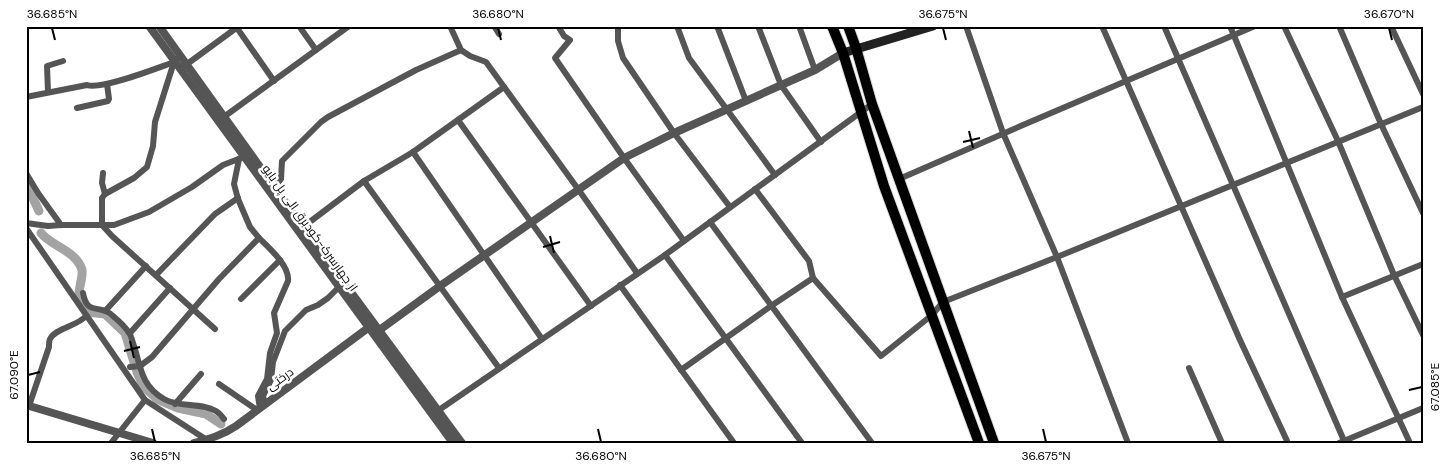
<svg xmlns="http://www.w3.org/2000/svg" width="1449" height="469" font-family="'DM Sans',Cairo,sans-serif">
<rect width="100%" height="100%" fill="#fff"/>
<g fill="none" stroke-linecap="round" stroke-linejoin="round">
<g stroke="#a3a3a3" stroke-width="9">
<polyline points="26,183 39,211"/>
<path d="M41,233C51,246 77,251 82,270C83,277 79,287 79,294C79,300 84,307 87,312L105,314L125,333L137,372L143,386L157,399L178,408L206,414L221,424"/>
</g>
<defs>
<g id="primary">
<polyline points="832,26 843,53 884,186 979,443"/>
<polyline points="848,26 856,48 872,104 994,443"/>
</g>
</defs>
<use href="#primary" stroke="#dbdbdb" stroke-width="12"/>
<g stroke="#555" stroke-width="6">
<polyline points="299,26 316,50"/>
<polyline points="450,26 461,50 470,56 486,62 578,189 637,273"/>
<polyline points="494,26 499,34"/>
<polyline points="558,26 564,36 570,40 555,58 624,158 684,241"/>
<polyline points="618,26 618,41 623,58 674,133 730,207"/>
<polyline points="677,26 689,58 775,175"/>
<polyline points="717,26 746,101"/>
<polyline points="758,26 781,85 821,142"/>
<polyline points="799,26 815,70"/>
<polyline points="966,26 1003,133 1057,257 1128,443"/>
<polyline points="1102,26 1240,340 1288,443"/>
<polyline points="1164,26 1345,443"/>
<polyline points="1230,26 1342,297 1410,443"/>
<polyline points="1284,26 1338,141 1394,275 1423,335"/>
<polyline points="1339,26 1381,124 1423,213"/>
<polyline points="1391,26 1423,94"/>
<polyline points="237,28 274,81"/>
<polyline points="177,59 174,62 155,122 153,146 147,167 134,178 105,194 102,198 102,225 112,236 215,329"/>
<polyline points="183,67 239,26"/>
<polyline points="48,92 47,66 63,61"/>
<path d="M26,97L87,85C102,90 157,68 174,62"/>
<polyline points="77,108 108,101 109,99 107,84"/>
<polyline points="221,119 349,26"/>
<polyline points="458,120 591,306"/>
<polyline points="413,152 542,339"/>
<polyline points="26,173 38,193 61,225"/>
<polyline points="103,173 102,183 105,194"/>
<polyline points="899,179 1023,125 1255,26"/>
<polyline points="364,181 499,368"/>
<polyline points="274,188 281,179 282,161 321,122 328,117 416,70 461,50"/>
<polyline points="755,189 809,261 813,278 881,356 932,315 943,302 1057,257 1423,107"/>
<polyline points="710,222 872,443"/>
<polyline points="26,223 48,226 61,225 114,225 149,212 192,187 223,165 241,158"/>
<polyline points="303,227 364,181 413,152 504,87"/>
<polyline points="26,228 145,400 207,440 209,443"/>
<path d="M259,238C269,248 290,266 288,281L274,313L277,333L270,353L267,379L258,396L260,409"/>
<polyline points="665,255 802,443"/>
<polyline points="156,275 215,214 238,198"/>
<polyline points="620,285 734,443"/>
<path d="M83,293C87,317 101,303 113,316C119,321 125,326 129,333C131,335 132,340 133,343C141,366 140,385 164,399C180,408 201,402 216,411C219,413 222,416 224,419"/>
<polyline points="1342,297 1423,264"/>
<polyline points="241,299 280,260"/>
<polyline points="106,310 146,266"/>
<polyline points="130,333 170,288"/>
<polyline points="140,366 152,357 219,279 259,238 250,227 238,199 234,184 239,159"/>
<polyline points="1189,368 1222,443"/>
<polyline points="681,370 771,306 813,278"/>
<polyline points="219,384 257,410"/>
<polyline points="175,404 201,374"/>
<polyline points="265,404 263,396 271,380 273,362 285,331 306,310 318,305 328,298 339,287"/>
<path d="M29,406L49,347C49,345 49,341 50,339C55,328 78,326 86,316"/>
<polyline points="436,412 665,255 872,104"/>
<polyline points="111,443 145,400"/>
<polyline points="1339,443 1423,408"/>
</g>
<g stroke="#555" stroke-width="8">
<polyline points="149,26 453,443"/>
<polyline points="159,26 303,227 462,443"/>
<polyline points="374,334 440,286 624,158 674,133 815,70 843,53"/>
<polyline points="26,405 153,443"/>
<path d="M194,443C209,439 223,435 236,426L372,325"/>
</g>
<polyline stroke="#222" stroke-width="9" points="843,53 933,26"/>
<use href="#primary" stroke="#000" stroke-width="10"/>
<polyline stroke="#555" stroke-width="6" points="130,367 140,366"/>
</g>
<path fill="none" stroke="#000" stroke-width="2" d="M52,28L55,40M498,28L501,40M943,28L946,40M1389,28L1392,40M969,131L973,148M963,142L980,138M550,236L554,253M543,247L560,242M130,341L134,358M124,351L140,347M28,375L40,372M1409,390L1422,387M152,429L155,442M598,429L601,442M1043,429L1046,442"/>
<g text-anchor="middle" stroke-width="5" stroke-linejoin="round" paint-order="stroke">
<g font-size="12" fill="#000" stroke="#fff">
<text transform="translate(310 228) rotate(54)" y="4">از جهارسرک-کودبرق الی پل بایو</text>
<text transform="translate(280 379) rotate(-36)" y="4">درختی</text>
</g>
</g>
<rect width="1449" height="469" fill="none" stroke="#ffffff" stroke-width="55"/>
<rect x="28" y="28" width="1394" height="414" fill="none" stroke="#000" stroke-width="2"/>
<g font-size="12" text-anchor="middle" fill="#000">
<text x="52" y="18">36.685°N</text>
<text x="498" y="18">36.680°N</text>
<text x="943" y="18">36.675°N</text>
<text x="1389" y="18">36.670°N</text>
<text transform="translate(14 375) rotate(-90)" y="4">67.090°E</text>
<text transform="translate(1435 387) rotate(-90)" y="4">67.085°E</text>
<text x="155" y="460">36.685°N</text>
<text x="601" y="460">36.680°N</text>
<text x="1046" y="460">36.675°N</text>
</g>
</svg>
